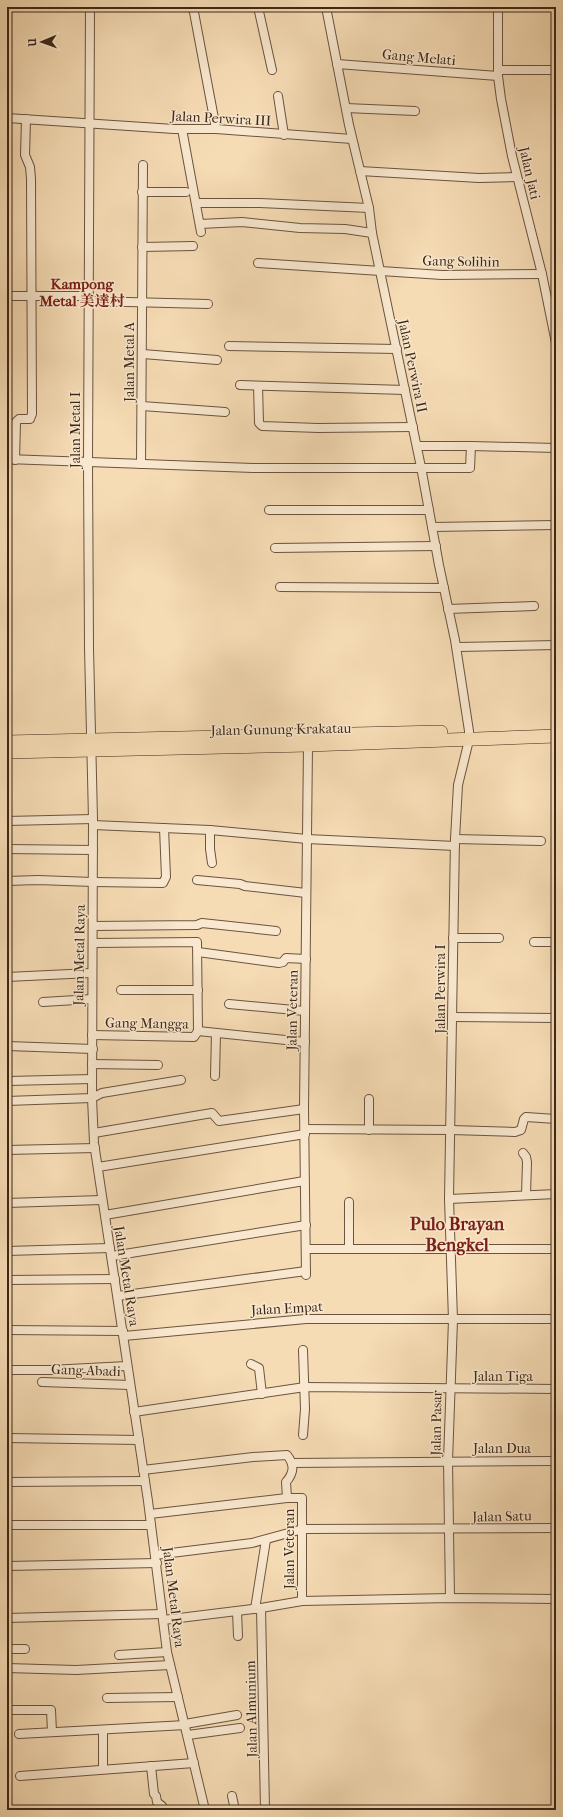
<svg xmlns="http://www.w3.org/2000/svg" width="563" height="1817" font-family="'IM FELL French Canon','Noto Serif SC',serif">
<rect width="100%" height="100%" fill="#f6dcb5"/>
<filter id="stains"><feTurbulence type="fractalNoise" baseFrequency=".005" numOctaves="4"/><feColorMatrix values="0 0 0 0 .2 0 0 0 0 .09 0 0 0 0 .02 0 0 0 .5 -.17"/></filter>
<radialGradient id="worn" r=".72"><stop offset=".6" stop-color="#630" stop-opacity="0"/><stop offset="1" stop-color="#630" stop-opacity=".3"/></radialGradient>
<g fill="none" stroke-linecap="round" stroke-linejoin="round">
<defs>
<g id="minor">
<polyline points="90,7 88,462 89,648 93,819 92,1098 94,1143 148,1501 167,1652 205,1810"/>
<polyline points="193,7 216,129"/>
<polyline points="258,7 272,70"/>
<polyline points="326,7 349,125 369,208 372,233 421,467 439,565 455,640 469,731 469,740 458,785 455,839 449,1199 453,1320 448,1461 450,1598"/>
<polyline points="498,7 498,76 501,99 512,156 542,274 556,343"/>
<polyline points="337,64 498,76"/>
<polyline points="498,70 556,70"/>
<polyline points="278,96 284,135"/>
<polyline points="346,108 415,111"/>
<polyline points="7,118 174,129 216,129 352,139"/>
<polyline points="182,129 201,232"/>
<polyline points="360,171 479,178 517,177"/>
<polyline points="142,192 186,192"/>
<polyline points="196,203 260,203 369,208"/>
<polyline points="200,224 242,222 300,228 345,229 372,233"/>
<polyline points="142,247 193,246"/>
<polyline points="258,263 442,275 542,274"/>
<polyline points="7,296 88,296"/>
<polyline points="88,301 208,304"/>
<polyline points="229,346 397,349"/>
<polyline points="143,354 217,360"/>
<polyline points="240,385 405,390"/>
<polyline points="258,386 259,423 262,426 318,428 413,427"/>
<polyline points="142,406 225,412"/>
<polyline points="417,446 471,446 556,448"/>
<polyline points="7,459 253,468 470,468 471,446"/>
<polyline points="15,460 16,422 19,419 30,419 32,414 31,179 30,167 25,155 26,119"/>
<polyline points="141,464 143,165"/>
<polyline points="269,510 429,510"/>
<polyline points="432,527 556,525"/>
<polyline points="275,548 436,546"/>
<polyline points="280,587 444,588"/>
<polyline points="448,609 534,606"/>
<polyline points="457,647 556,645"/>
<polyline points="7,821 93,819"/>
<polyline points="93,825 210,830 307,839 455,846"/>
<polyline points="210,830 210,849 212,863"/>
<polyline points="455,839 541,841"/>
<polyline points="7,849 93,850"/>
<polyline points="197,880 240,884 245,886 306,893"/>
<polyline points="7,881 38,880 93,882 163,883 166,877 164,828"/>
<polyline points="93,926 197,925 202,923 276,931"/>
<polyline points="453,938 499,938"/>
<polyline points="534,942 556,942"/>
<polyline points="93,943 197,942 198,1031"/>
<polyline points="198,952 279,963 283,962 286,958 306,959"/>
<polyline points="7,977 91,973"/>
<polyline points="121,990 198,990"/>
<polyline points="43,1002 92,999"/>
<polyline points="229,1004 305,1011"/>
<polyline points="453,1017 556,1018"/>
<polyline points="198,1031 305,1042"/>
<polyline points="92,1035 194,1037 198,1031"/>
<polyline points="7,1046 93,1049"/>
<polyline points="92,1064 158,1065"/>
<polyline points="215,1076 216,1033"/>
<polyline points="8,1081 92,1079"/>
<polyline points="7,1101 92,1098 102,1093 181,1080"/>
<polyline points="305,1129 451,1130 515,1132 521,1130 524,1119 526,1117 556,1119"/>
<polyline points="369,1130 369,1099"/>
<polyline points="94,1133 212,1113 219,1121 304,1109"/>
<polyline points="7,1150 95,1148"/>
<polyline points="523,1153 526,1157 527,1162 526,1195"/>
<polyline points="98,1167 305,1134"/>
<polyline points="449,1199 556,1194"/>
<polyline points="7,1203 102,1200"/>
<polyline points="105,1215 304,1181"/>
<polyline points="306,1249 556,1249"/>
<polyline points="349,1249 349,1202"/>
<polyline points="7,1251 110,1248"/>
<polyline points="112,1256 306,1225"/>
<polyline points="306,1275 304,1109 308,745"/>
<polyline points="7,1280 115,1279"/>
<polyline points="118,1296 306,1271"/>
<polyline points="7,1330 123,1331"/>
<polyline points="124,1336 306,1319 556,1319"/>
<polyline points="251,1364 259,1368 262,1394"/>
<polyline points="7,1370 50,1370 127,1366"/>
<polyline points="42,1382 130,1385"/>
<polyline points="134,1412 305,1387 556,1389"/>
<polyline points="303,1435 305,1409 303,1350"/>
<polyline points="7,1438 139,1440"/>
<polyline points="292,1463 556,1461"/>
<path d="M143,1470L253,1457L287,1455C295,1465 294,1473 286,1482L287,1498"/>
<polyline points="7,1482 145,1481"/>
<polyline points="150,1514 287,1498 302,1498 302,1601"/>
<polyline points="7,1525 151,1525"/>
<polyline points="155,1555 252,1543 303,1529 556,1528"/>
<polyline points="7,1566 157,1563"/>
<polyline points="261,1608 265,1810"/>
<polyline points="255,1609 266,1540"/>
<polyline points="237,1611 238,1636"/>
<polyline points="7,1618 162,1614"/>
<polyline points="163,1620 261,1608 302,1601 450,1598 556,1599"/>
<polyline points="7,1649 25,1649"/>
<polyline points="119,1655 167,1652"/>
<polyline points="7,1668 76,1670 170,1665"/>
<polyline points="107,1698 178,1697"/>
<polyline points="7,1710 51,1710 52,1732"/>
<polyline points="185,1724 237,1715"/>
<polyline points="103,1730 103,1769"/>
<polyline points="19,1734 186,1725"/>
<polyline points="188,1735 240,1728"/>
<polyline points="151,1766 154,1794 156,1796 157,1802 162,1806 164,1810"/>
<polyline points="20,1776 194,1763"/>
<polyline points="232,1796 235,1810"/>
</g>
<g id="trunk">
<polyline points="7,742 441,732"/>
<polyline points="7,752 308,745 556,736"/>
</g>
</defs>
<use href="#minor" stroke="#6b543e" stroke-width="10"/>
<use href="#trunk" stroke="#3d2716" stroke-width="14"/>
<use href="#minor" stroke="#f9e8cf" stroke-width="8"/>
<use href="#trunk" stroke="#f6dcb5" stroke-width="13"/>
</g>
<g text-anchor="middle" stroke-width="3" stroke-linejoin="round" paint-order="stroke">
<g font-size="14" fill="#3d2716" stroke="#f9e8cf">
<text transform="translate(419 57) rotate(5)" y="5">Gang Melati</text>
<text transform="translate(221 118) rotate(3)" y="5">Jalan Perwira III</text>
<text transform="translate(530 173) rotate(77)" y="5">Jalan Jati</text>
<text transform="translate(461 261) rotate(1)" y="5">Gang Solihin</text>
<text transform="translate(129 362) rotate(-90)" y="5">Jalan Metal A</text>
<text transform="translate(413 366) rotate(78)" y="5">Jalan Perwira II</text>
<text transform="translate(75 430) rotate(-90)" y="5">Jalan Metal I</text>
<text transform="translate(281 729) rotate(-1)" y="5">Jalan Gunung Krakatau</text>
<text transform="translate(79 955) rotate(-89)" y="5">Jalan Metal Raya</text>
<text transform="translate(440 989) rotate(-90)" y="5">Jalan Perwira I</text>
<text transform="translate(292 1010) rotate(-89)" y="5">Jalan Veteran</text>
<text transform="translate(147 1023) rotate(1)" y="5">Gang Mangga</text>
<text transform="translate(127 1276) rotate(81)" y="5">Jalan Metal Raya</text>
<text transform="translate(287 1308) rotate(-3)" y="5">Jalan Empat</text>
<text transform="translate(86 1370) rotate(2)" y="5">Gang Abadi</text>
<text x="503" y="1381">Jalan Tiga</text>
<text transform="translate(436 1423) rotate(-89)" y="5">Jalan Pasar</text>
<text x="502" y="1453">Jalan Dua</text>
<text transform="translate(502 1516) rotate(-1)" y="5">Jalan Satu</text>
<text transform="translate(289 1549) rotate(-90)" y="5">Jalan Veteran</text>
<text transform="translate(174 1597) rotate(83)" y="5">Jalan Metal Raya</text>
<text transform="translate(251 1709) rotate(-91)" y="5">Jalan Almunium</text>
</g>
<g font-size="15" font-weight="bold" fill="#7a1f14" stroke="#f9e8cf">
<text x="82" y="289">Kampong<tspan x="82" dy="17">Metal 美達村</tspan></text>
</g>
<g font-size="18" font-weight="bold" fill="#7a1f14" stroke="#f9e8cf">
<text x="457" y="1230">Pulo Brayan<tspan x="457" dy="21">Bengkel</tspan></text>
</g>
</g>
<rect width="563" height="1817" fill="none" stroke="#f6dcb5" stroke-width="24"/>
<rect x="8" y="8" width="547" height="1801" fill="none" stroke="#3d2716" stroke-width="2"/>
<rect x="12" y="12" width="539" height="1793" fill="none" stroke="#3d2716"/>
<g transform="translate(42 42) rotate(268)" stroke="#f9e8cf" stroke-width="3" paint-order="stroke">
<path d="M0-3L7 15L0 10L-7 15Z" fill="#3d2716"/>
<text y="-6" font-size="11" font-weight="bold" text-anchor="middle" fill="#3d2716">U</text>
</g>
<rect width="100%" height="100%" filter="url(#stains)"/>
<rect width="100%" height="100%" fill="url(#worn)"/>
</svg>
